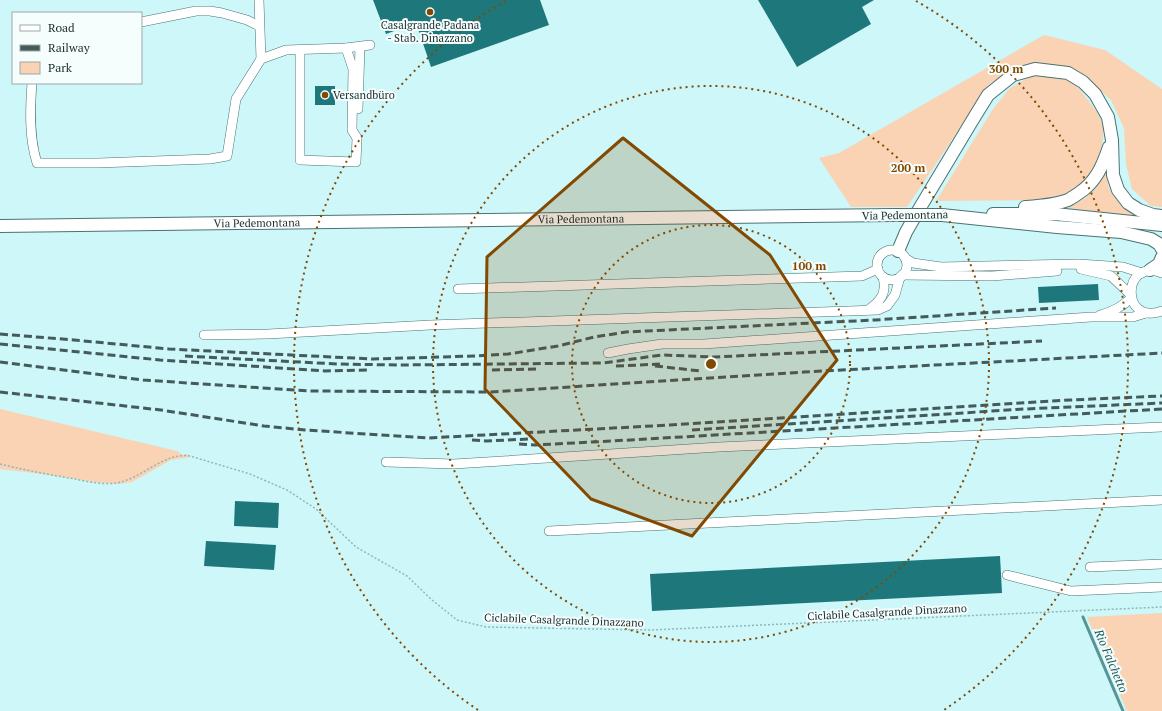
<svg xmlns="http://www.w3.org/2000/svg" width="1162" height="711" font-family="'PT Serif',serif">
<rect width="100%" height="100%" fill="#cdf7f9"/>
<g fill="#f9d3b3">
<polygon points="1044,35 1105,50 1162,89 1162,207 1151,206 1132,189 1126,164 1124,128 1111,100 1088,80 1062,65 1024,66 990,83 907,207 851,207 819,158 839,153"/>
<path d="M1044,74C1051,77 1067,79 1073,83C1081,90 1101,115 1103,125C1105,143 1098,166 1086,179C1077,190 1062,196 1049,200L936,201L993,109L1010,88L1031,76Z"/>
<path d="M1106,170C1107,174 1107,181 1108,185C1113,200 1126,210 1139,217L1068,208L1085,198L1095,189Z"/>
<polygon points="0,409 177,451 183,455 187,454 191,457 171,460 132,482 120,484 93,482 50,475 0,469"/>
<polygon points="1162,613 1162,711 1127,711 1087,617"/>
</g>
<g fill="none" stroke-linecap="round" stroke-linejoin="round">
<polyline stroke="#579497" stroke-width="3" points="1083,617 1123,711"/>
</g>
<g fill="#1e777b">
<polygon points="373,0 540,0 549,25 431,67 416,23 386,34"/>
<polygon points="758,0 874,0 862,7 871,24 797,67"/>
<rect x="315" y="86" width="20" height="19"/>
<polygon points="1098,284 1099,300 1039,303 1038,287"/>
<polygon points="235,501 279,503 278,528 234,526"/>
<polygon points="206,541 276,545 274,570 204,566"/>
<polygon points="1000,556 1002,593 652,611 650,574"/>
</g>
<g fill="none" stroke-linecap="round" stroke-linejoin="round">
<defs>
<g id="minor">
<polyline points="259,0 261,59 286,50 346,48 370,45"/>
<polyline points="141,22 196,11 210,11 222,13 247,20 259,26"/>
<polyline points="300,50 300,160 356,162 357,138 352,130 353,69 346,48"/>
<path d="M32,83C30,109 29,138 37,163H98L210,159L227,156L236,99L261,59"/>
<polyline points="358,109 360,47"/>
<circle cx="892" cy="265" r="15"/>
<polyline points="905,258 913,263 941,267 1079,264 1123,267 1142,273"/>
<polyline points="1081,269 1111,276 1131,295"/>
<path d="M1162,273C1122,257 1120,326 1162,311"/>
<polyline points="902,275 992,276 1057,271"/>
<polyline points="458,289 862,276 878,269"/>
<path d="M868,310C881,301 887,293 883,277"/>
<path d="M1100,315C1112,312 1122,307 1131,298"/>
<polyline points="204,335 268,334 430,325 878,310 887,306 895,295 900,277"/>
<polyline points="608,353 628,349 662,344 704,344 1091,317 1133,317 1146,313"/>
<polyline points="386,462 454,464 719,447 1162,427"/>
<polyline points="549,531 1162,500"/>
<polyline points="1090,567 1162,564"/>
<polyline points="1007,575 1071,591 1162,587"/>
</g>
<g id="major">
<path d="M1025,207C1039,206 1055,205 1068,200C1072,198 1076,195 1079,193C1096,182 1103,165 1109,147"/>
<polyline points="993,214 1055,214 1162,225"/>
<polyline points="942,215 1057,227 1121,232 1151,239 1159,244 1162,249"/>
<path id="s1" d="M0,226L894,215"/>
<polyline points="898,251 906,232 921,206 972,121 988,95 1013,75 1035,69 1068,73 1083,82 1095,94 1108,117 1112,140 1113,175 1118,190 1128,203 1139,210 1153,215 1162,216"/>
<polyline points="1150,270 1159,264 1162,257"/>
</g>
</defs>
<use href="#minor" stroke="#4b7273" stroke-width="10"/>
<use href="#major" stroke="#4b7273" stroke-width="14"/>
<path stroke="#93b5b7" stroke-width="1.5" stroke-dasharray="2 2" stroke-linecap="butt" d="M0,464C25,470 50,475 75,479C88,482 105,485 117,483C143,478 164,452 190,456L250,474L287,490L316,509L356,547L407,576L432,600L457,620L486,627L651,630L1162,607"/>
<use href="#minor" stroke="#fff" stroke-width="9"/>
<use href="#major" stroke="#fff" stroke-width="12"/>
<g stroke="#445a5b" stroke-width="3" stroke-dasharray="8 4" stroke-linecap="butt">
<polyline points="0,334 74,340 169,349 373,359 475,356 508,354 558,346 594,337 626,332 875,320 1056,308"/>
<polyline points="0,344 160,360 325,371 370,370"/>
<polyline points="185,356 337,364 399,365 603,363 662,355 715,357 1042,341"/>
<polyline points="0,362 143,380 309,391 490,392 804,372 1162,353"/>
<polyline points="616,366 662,364"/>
<polyline points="655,366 701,371"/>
<polyline points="492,370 538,369"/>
<polyline points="0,392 161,410 264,426 305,430 428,438 670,425 1070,400 1162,396"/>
<polyline points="692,430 1025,409 1162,403"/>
<polyline points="472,440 486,441 528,439"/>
<polyline points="519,444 535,445 612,441 1162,409"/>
</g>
<defs>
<polyline id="major-bridge" points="894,215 942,215"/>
</defs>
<use href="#major-bridge" stroke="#4b7273" stroke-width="14" stroke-linecap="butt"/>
<use href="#major-bridge" stroke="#fff" stroke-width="12"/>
</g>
<path fill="#834900" fill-opacity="0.2" stroke="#834900" stroke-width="3" stroke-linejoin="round" d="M623,138L770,255L837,360L692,536L591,499L485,389L487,257Z"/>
<g fill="none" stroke="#834900" stroke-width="2" stroke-dasharray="2 4">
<circle cx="711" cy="364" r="139"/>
<circle cx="711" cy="364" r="278"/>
<path d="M478 710A417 417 0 0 1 506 1M916 1A417 417 0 0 1 944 710"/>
</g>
<g fill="#834900" stroke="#f5fdfd" stroke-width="1.5">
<circle cx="430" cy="12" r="4"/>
<circle cx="325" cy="95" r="4"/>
</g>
<g text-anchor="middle" stroke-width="4" stroke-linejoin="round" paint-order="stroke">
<g font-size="11" fill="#1c2c2d" stroke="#f5fdfd">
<text x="430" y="29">Casalgrande Padana<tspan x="430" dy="13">- Stab. Dinazzano</tspan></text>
<text x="333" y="99" text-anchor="start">Versandbüro</text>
</g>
<g font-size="11" fill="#1c2c2d" stroke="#f5fdfd">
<text transform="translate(905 215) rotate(-1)" y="4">Via Pedemontana</text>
<text dy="4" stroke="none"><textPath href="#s1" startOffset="581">Via Pedemontana</textPath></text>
<text dy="4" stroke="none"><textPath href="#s1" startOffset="257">Via Pedemontana</textPath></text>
<text transform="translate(887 612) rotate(-3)" y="4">Ciclabile Casalgrande Dinazzano</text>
<text transform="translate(564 620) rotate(2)" y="4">Ciclabile Casalgrande Dinazzano</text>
</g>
<g font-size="12" font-style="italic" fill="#155b5e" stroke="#f5fdfd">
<text transform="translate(1111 661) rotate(67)" y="4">Rio Falchetto</text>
</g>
</g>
<circle cx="711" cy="364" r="6" fill="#834900" stroke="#f5fdfd" stroke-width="2"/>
<g font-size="12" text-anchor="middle" font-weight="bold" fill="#834900" stroke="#f5fdfd" stroke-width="4" stroke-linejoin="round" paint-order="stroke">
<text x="1006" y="73">300 m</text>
<text x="908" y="172">200 m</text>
<text x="809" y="270">100 m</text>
</g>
<rect x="12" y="12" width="130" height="72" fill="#f5fdfd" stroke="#9ea9aa"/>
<rect x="20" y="25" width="20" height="6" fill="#ffffff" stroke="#9ea9aa"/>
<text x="48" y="32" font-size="12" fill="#1c2c2d">Road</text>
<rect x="20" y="45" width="20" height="6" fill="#445a5b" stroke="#9ea9aa"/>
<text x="48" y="52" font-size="12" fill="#1c2c2d">Railway</text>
<rect x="20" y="62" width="20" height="12" fill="#f9d3b3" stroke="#9ea9aa"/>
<text x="48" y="72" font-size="12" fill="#1c2c2d">Park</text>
</svg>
